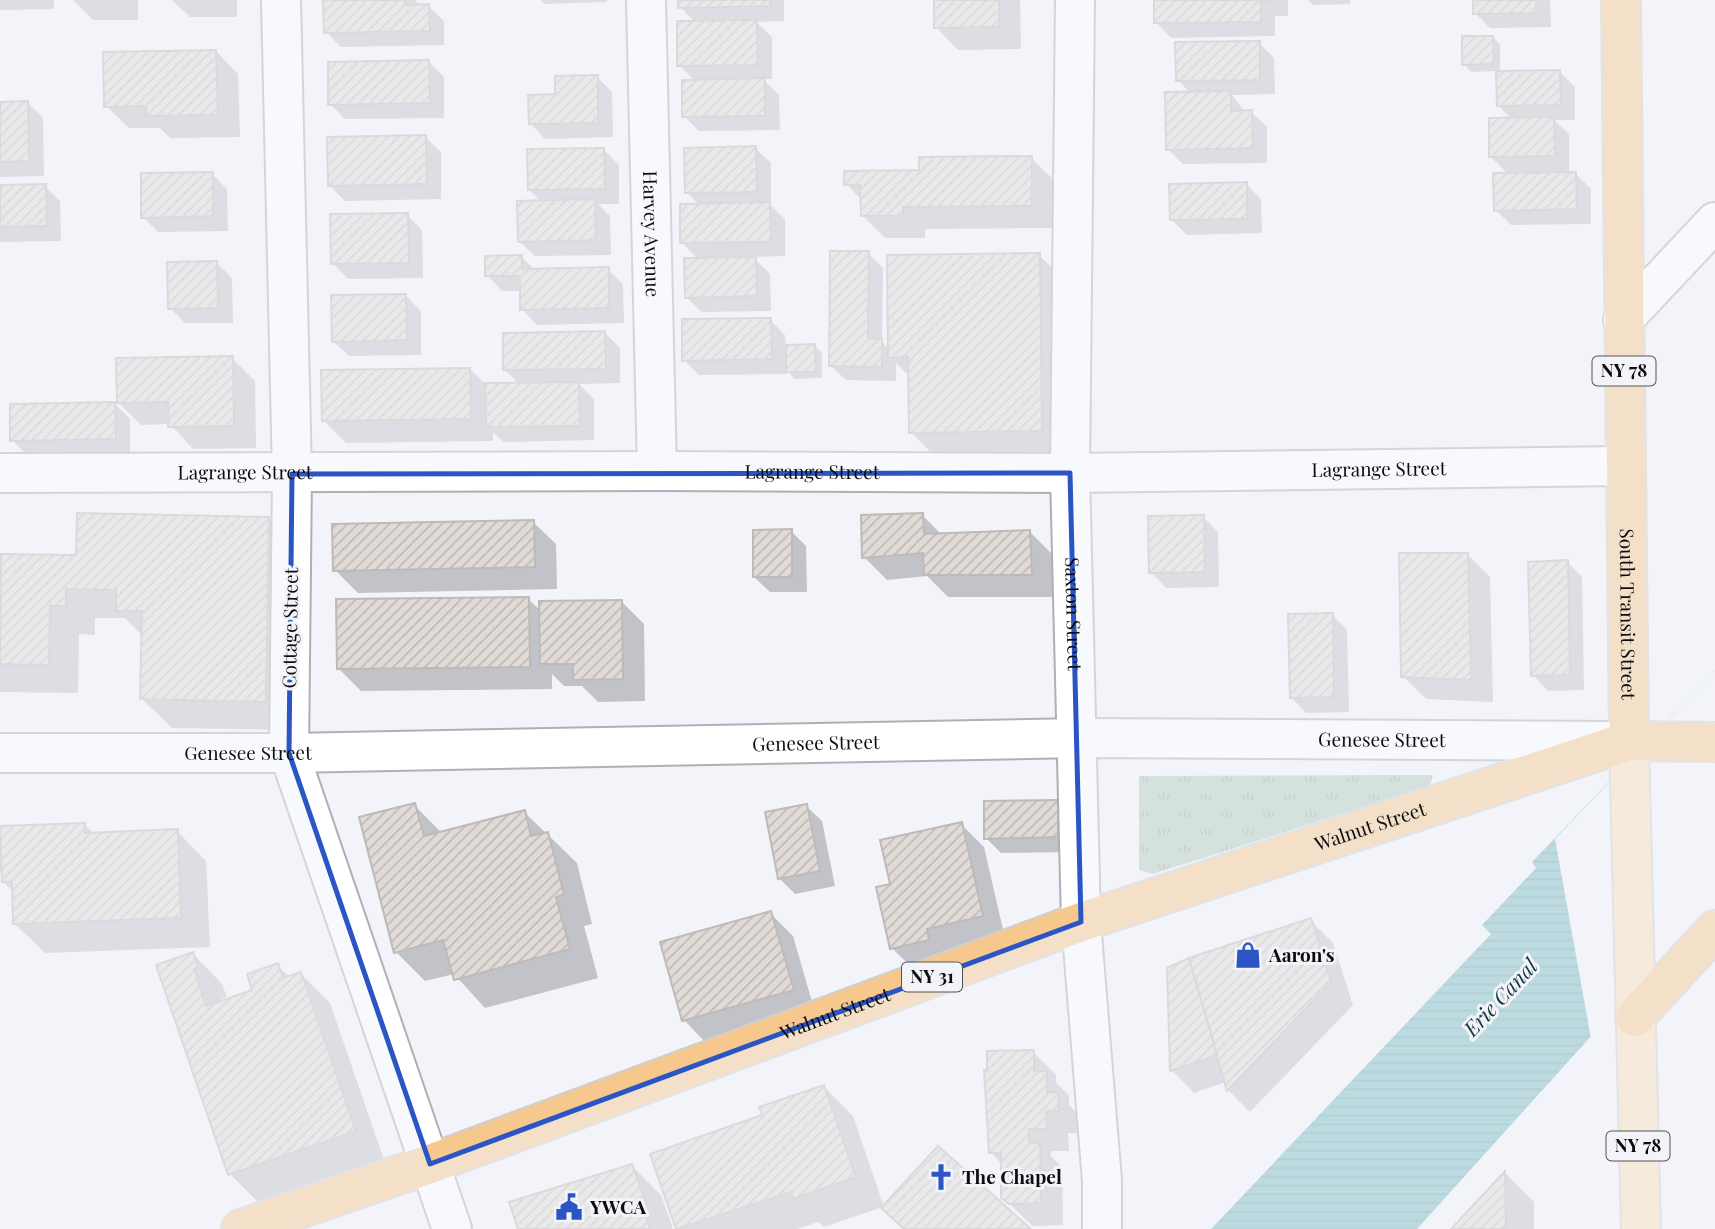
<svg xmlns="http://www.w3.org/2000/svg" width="1715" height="1229" font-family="'Playfair Display',serif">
<defs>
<pattern id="grass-tufts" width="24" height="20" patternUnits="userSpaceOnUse" patternTransform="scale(1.75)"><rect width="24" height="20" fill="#afcbb8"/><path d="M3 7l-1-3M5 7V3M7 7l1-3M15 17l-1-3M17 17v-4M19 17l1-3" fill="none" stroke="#95ad9d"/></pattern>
<pattern id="water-rules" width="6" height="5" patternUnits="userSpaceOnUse" patternTransform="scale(1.75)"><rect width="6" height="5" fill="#7bbcc3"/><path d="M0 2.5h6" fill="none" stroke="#69a0a6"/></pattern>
<pattern id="building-hatch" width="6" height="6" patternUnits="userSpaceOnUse" patternTransform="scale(1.75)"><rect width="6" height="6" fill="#e1dbd8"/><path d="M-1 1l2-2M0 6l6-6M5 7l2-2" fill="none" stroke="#c0bbb8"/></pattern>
</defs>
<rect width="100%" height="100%" fill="#f3f4fa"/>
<polygon fill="url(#grass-tufts)" points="1433,775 1430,786 1153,874 1139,870 1139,776"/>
<polygon fill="url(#water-rules)" points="1715,671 1715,899 1417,1229 1211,1229 1491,934 1482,925 1536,868 1532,862"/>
<polygon fill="#f3f4fa" points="1715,671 1715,904 1592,1044 1555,839"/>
<g fill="#0003">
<polygon points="0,0 54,0 54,9 0,10"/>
<polygon points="73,0 138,0 138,20 93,20"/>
<polygon points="172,0 237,0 237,17 190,17"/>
<polygon points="325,0 416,0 419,6 428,6 444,21 444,45 341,47 326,32"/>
<polygon points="541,0 607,0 607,2 544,4"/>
<polygon points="680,0 784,0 784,21 756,22 772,37 772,79 763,79 779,95 780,130 699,131 684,116 695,81 679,65 696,23 680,7"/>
<polygon points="935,0 1020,0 1021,49 958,50 936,27"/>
<polygon points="1155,0 1288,0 1288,16 1275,16 1275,36 1171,38 1156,22"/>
<polygon points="1308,0 1350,0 1350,4 1313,5"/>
<polygon points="1475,0 1550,0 1551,27 1490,28 1475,13"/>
<polygon points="1493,37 1500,45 1500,73 1560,72 1575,87 1575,120 1554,120 1569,134 1569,174 1576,174 1591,189 1591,224 1511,225 1496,210 1509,175 1491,157 1512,120 1498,105 1498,71 1471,72 1464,64"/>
<polygon points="1259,43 1274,58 1275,94 1232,95 1245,112 1251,112 1267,127 1267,163 1183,164 1168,149 1191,94 1178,80"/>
<polygon points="216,51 238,74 240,137 170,138 160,128 129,128 106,106"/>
<polygon points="429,62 444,77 444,118 345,119 330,104"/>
<polygon points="597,77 612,92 613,137 545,139 530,123 557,96"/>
<polygon points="0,103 28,103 43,118 44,176 0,177"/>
<polygon points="425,137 441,152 441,199 345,201 329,185"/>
<polygon points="755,148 771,163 771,206 785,219 785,256 753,257 770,274 771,311 702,312 686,297 699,260 682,243 699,205 687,192"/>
<polygon points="604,150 619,165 619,204 598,204 610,216 611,255 535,256 519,241 542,202 529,190"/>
<polygon points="1031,158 1054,180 1054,228 925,229 925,238 885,238 862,215 862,200 846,184"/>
<polygon points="212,174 227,189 228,231 158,232 143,217"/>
<polygon points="1246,184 1261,199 1262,233 1187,235 1172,220"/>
<polygon points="0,186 45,186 60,201 61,241 0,242"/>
<polygon points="407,215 422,230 423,278 348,279 333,264"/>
<polygon points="868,253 883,268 882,342 890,350 1039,255 1069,284 1071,460 940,462 911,432 910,377 896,363 896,381 846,380 830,365"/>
<polygon points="521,257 535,270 608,269 623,284 624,323 537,325 522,309 522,291 502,291 487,275"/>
<polygon points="217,263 232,278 233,323 185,323 170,308"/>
<polygon points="405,295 421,311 421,355 349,356 333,341"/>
<polygon points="770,320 785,335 786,347 815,346 822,353 822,378 795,379 786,370 786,374 699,375 684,360"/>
<polygon points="605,333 620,348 620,383 579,384 594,399 594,440 503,442 493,432 493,441 346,443 324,421 470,369 486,385 520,385 505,370"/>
<polygon points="232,358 255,381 256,448 193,449 170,424 141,425 118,402"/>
<polygon points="115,404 130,419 130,453 27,455 12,440"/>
<polygon points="922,515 942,535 1029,531 1052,554 1054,597 948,597 927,576 887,580 864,557"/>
<polygon points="1203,517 1218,532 1219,587 1166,588 1151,572"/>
<polygon points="268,519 298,548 295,730 172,728 142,699 143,636 125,618 95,618 95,635 79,634 78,693 0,692 0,592 78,557"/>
<polygon points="533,522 556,544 557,589 358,593 335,570"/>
<polygon points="791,531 806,546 807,592 770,592 754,577"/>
<polygon points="1467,554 1490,577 1493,702 1426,699 1403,676"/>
<polygon points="1567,562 1582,577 1584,690 1548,691 1533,675"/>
<polygon points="528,599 541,611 621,601 644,624 645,701 598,702 582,686 564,686 552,674 552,689 361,691 338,668"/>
<polygon points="1332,615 1347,630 1349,712 1306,713 1291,697"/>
<polygon points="1057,802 1072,817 1073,852 1001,853 986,838"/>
<polygon points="414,805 442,833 524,812 547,834 577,863 592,924 584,926 598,978 485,1008 454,974 425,981 396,952"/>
<polygon points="806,806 822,821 835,886 795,894 780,879"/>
<polygon points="961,824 984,847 1005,938 914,970 892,948 892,885"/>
<polygon points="85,825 94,834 177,831 206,861 210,947 45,953 15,924 14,892 3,882 3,871 0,871 0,842"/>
<polygon points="770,913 793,936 815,1012 706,1043 684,1020"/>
<polygon points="1310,920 1333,943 1353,1005 1250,1112 1228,1090 1226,1082 1194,1093 1172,1070 1169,969"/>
<polygon points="193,954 222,984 227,997 222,998 223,1002 254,991 277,965 290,978 301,974 330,1003 384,1160 259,1203 230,1174 158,966"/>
<polygon points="1033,1052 1056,1075 1056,1083 1069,1095 1069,1105 1080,1116 1081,1133 1068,1133 1069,1151 1051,1151 1051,1156 1062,1167 1063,1225 1033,1226 1026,1220 1003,1197 1003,1165 990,1152 986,1072"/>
<polygon points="824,1087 853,1116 884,1207 1028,1229 905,1229 883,1207 824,1227 818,1222 797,1229 678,1229 653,1155 765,1117"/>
<polygon points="632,1166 661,1195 673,1229 520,1229"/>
<polygon points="1505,1173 1534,1202 1534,1229 1452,1229"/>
</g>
<g fill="url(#building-hatch)" stroke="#bfbab7" stroke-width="2">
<polygon points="323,0 405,0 405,5 429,4 430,31 324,33"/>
<polygon points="678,0 770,0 770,6 678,8"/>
<polygon points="934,0 999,0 999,27 934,28"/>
<polygon points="1154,0 1274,0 1274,1 1261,1 1261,22 1154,23"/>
<polygon points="1473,0 1536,0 1536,13 1473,14"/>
<polygon points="757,20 758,65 677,66 677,21"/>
<polygon points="1462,36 1493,36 1494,64 1462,65"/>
<polygon points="1260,41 1260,80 1176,81 1175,42"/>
<polygon points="216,50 218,115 146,116 146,106 104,107 103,52"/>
<polygon points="429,60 430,103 328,105 328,62"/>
<polygon points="1560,70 1561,105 1497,106 1496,71"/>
<polygon points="598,75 598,123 529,124 528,95 555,94 555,76"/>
<polygon points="765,78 765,116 682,117 682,80"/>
<polygon points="1231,91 1231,111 1252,110 1253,148 1166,150 1165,92"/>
<polygon points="28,101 29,161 0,162 0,102"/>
<polygon points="1554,117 1555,156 1489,157 1489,118"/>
<polygon points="426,135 427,184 328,186 327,137"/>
<polygon points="756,146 757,192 685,193 684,148"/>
<polygon points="604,148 605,189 528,190 527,149"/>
<polygon points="1032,156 1032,206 903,207 903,216 861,216 860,185 844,185 844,171 919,170 919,157"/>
<polygon points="213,172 213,216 141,218 141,173"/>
<polygon points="1576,172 1577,209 1494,211 1493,173"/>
<polygon points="1247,182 1247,219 1170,220 1169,184"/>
<polygon points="46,184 47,226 0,227 0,185"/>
<polygon points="595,199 596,240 518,242 517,201"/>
<polygon points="770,202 771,242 680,243 680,204"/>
<polygon points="408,213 409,263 331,264 330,214"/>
<polygon points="830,251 869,251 868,339 882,339 882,367 829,366"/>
<polygon points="1040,253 1042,431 909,433 908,357 888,358 887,255"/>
<polygon points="522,255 522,269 609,267 609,308 520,310 520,276 485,276 485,256"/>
<polygon points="756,257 757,296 685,298 684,258"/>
<polygon points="217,261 218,308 168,309 167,262"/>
<polygon points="406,294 407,340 332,342 331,295"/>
<polygon points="771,318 772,359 682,361 682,319"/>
<polygon points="605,331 606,369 503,370 503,333"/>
<polygon points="815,344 816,372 786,372 786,345"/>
<polygon points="233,356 234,426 168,427 168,402 117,403 116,358"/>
<polygon points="470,368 471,419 322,421 321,370"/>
<polygon points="579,382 580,426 486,427 485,383"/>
<polygon points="115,402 116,439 10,441 10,404"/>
<polygon points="77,513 269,517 266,702 140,699 142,611 116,611 116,590 66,589 66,606 50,606 49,665 0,664 1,554 76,555"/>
<polygon points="923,513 924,534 1030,530 1032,575 924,575 923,553 862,558 861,515"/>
<polygon points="1204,515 1205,572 1149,573 1148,516"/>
<polygon points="534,520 535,567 333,571 332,524"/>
<polygon points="792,529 792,577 753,577 753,530"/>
<polygon points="1399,553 1468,553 1471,680 1401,677"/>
<polygon points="1568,560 1570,675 1531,676 1528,562"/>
<polygon points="529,597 530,667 337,669 336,599"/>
<polygon points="622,600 623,679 573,680 573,664 540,664 539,601"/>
<polygon points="1333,613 1334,697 1290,698 1288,614"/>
<polygon points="1058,800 1058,837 984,839 984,801"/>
<polygon points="415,803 424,836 525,810 531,836 548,832 564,894 556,897 570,949 454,980 443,940 394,953 359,817"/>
<polygon points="807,804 820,871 778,879 765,812"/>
<polygon points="962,822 983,916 927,929 929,940 890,949 876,887 890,884 880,840"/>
<polygon points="85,823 85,833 178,829 181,918 13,924 12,882 2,882 0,826"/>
<polygon points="771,911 794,990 682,1021 660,942"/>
<polygon points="1311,918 1331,982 1227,1091 1189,958"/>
<polygon points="193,952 198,967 194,969 206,1006 252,990 247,974 278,963 283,978 301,972 356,1131 228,1175 156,965"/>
<polygon points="1189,958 1217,1055 1170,1071 1167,968"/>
<polygon points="1034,1050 1034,1071 1047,1071 1047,1092 1058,1092 1059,1111 1046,1111 1047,1129 1029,1129 1029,1143 1040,1143 1041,1203 1009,1204 1001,1198 1001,1153 989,1153 984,1070 987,1070 987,1051"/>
<polygon points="824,1085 856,1177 793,1199 791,1192 676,1229 650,1154 762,1115 759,1107"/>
<polygon points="938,1146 1031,1229 904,1229 881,1208"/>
<polygon points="632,1164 648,1209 644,1210 650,1229 518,1229 509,1202"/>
<polygon points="1505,1171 1506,1229 1451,1229"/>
</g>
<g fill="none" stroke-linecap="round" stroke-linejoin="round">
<defs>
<g id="minor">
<polyline points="281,0 292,474 289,753 452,1229"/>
<path id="s1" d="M646,0L657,471"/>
<path id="s2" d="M1075,0L1070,473L1081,922L1102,1181V1229"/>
<polyline points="1623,320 1715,222"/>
<path id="s3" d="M0,473L657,471L1070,473L1625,466"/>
<path id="s4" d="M0,753H289L1078,738L1620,741"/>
</g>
<polyline id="major" points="1629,741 1641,1229"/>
<g id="highway">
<path id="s5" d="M1621,0L1629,741"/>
<polyline points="1635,1017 1715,930"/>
<path id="s6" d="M241,1229L430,1164L1081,922L1629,741L1715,742"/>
</g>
</defs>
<use href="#minor" stroke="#afb0b5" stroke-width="42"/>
<use href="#major" stroke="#cfcfcf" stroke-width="42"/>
<use href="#highway" stroke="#cfcfcf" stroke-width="42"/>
<use href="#minor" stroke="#fff" stroke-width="38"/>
<use href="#major" stroke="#fadebb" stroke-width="38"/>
<use href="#highway" stroke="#f7c88e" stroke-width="38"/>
</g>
<path d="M0 0H1715V1229H0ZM1070,473L1081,922L430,1164L289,753L292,474Z" fill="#f3f4fa" fill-opacity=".55" fill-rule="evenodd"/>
<path fill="none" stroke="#2b55c4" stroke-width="5" stroke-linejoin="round" d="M1070,473L1081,922L430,1164L289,753L292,474Z"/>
<defs>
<symbol id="shop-bare" viewBox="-9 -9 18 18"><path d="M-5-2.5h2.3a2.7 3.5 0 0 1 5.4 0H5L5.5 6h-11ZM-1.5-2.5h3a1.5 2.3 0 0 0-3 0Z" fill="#2b55c4" stroke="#f3f4fa" stroke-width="2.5" paint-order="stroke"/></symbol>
<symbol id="church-bare" viewBox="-9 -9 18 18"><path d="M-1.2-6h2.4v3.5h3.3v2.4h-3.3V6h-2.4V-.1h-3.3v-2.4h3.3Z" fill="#2b55c4" stroke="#f3f4fa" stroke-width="2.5" paint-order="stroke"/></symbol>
<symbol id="civic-bare" viewBox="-9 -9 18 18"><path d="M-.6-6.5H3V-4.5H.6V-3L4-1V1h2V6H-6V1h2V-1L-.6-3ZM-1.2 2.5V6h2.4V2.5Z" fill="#2b55c4" stroke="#f3f4fa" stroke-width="2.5" paint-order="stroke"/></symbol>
</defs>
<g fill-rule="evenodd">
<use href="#shop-bare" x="1229" y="936" width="38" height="38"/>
<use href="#church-bare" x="922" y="1158" width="38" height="38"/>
<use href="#civic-bare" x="550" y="1188" width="38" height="38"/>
</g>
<g text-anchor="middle" stroke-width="6" stroke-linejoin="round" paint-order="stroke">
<g fill="#f3f4fa" stroke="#525256" stroke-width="2">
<rect x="1592.5" y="356.5" width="63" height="29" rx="5"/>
<rect x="902" y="962.5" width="60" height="29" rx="5"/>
<rect x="1606.5" y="1131.5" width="63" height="29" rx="5"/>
</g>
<g font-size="18" font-weight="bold" fill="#0d0d0f">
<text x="1624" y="377">NY 78</text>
<text x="932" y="983">NY 31</text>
<text x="1638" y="1152">NY 78</text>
</g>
<g font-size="19" fill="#0d0d0f" stroke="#f3f4fa">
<text dy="7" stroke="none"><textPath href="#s1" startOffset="234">Harvey Avenue</textPath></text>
<text dy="7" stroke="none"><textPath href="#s3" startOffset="1379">Lagrange Street</textPath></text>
<text dy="7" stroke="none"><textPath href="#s3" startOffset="812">Lagrange Street</textPath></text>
<text dy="7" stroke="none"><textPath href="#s3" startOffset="245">Lagrange Street</textPath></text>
<text dy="7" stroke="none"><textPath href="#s2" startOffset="614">Saxton Street</textPath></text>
<text dy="7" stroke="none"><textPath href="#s5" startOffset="614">South Transit Street</textPath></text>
<text transform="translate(290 628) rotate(-89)" y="7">Cottage Street</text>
<text dy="7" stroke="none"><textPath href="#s4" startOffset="1382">Genesee Street</textPath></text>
<text dy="7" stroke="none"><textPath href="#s4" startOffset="816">Genesee Street</textPath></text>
<text dy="7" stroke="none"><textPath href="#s4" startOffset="248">Genesee Street</textPath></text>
<text dy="7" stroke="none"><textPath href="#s6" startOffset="1199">Walnut Street</textPath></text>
<text dy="7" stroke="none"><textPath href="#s6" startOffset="632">Walnut Street</textPath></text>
</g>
<g font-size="19" font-weight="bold" fill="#0d0d0f" stroke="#f3f4fa" text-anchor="start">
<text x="1269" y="962">Aaron's</text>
<text x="962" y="1184">The Chapel</text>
<text x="590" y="1214">YWCA</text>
</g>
<g font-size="21" font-style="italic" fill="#15373a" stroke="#f3f4fa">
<text transform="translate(1501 998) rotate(-47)" y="7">Erie Canal</text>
</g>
</g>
</svg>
